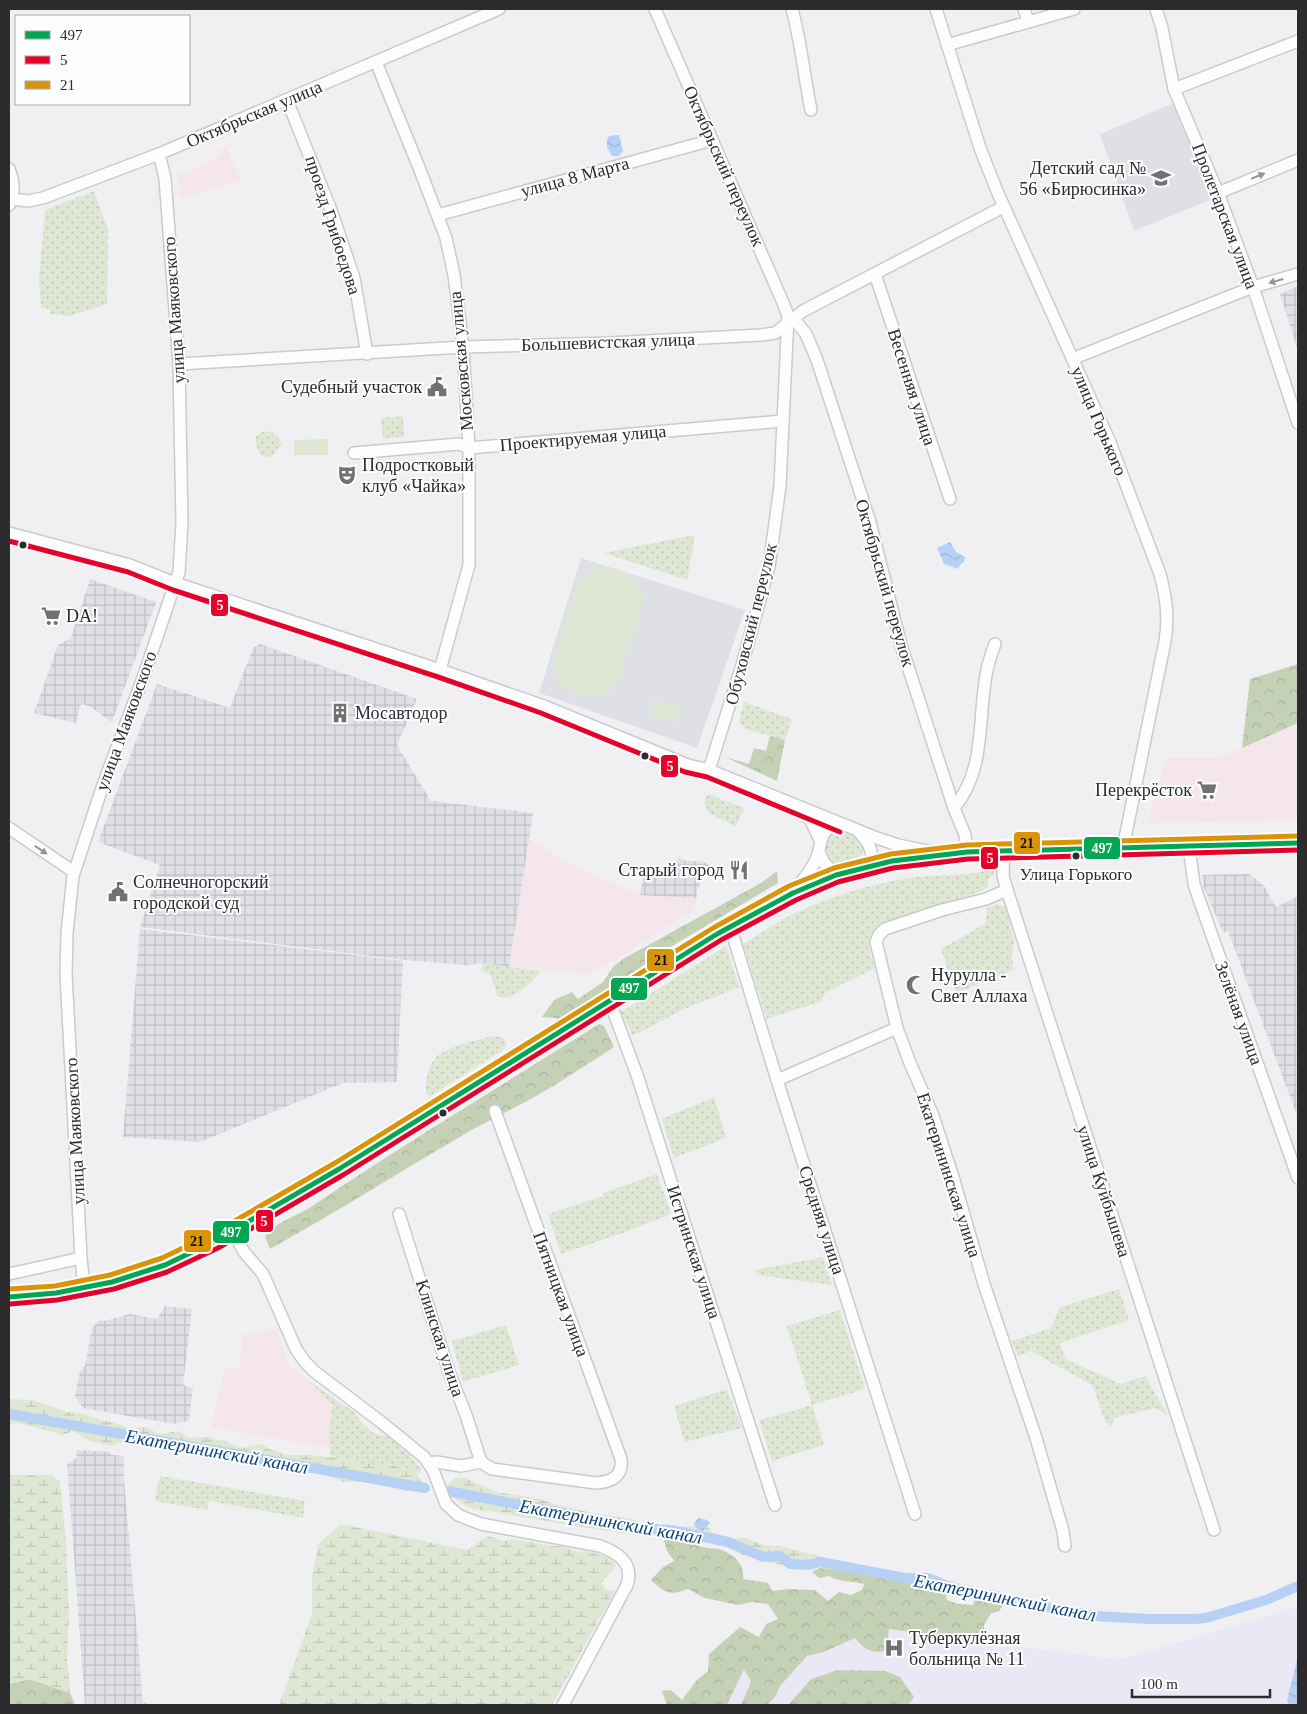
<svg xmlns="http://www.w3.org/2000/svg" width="1307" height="1714" font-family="'Times New Roman',serif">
<defs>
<pattern id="industrial-grid" width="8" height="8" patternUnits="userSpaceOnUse" patternTransform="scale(1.25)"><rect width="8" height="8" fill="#dfe0e6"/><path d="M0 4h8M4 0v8" fill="none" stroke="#c0c0c6"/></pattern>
<pattern id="green-dots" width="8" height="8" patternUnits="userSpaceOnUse" patternTransform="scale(1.25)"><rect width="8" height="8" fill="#dee7d4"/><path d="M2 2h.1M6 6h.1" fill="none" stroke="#bfc6b6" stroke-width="1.8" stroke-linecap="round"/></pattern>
<pattern id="forest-crowns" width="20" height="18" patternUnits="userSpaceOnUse" patternTransform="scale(1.25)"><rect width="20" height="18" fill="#c4d1b5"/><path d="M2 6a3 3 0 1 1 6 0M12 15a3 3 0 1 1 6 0" fill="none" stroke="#a9b49c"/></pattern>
<pattern id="wetland-marsh" width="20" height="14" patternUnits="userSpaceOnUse" patternTransform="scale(1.25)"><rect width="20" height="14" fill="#dee7d4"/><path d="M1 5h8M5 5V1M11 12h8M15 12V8" fill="none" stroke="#bfc6b6"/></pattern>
<pattern id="water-waves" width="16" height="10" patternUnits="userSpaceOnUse" patternTransform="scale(1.25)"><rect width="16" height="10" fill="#b6d1f4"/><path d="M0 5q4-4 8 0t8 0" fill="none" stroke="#9db4d2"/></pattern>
</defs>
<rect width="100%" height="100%" fill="#f0f0f3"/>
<g fill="#f4e6eb">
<polygon points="226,148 241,181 180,198 178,174 194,169 221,155 218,150"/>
<polygon points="1298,723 1298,817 1265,821 1148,823 1165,758 1218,758"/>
<polygon points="529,839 566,862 640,895 697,898 693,910 622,955 589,974 509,967"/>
<polygon points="277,1330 289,1366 307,1380 333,1405 329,1430 331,1448 211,1427 224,1368 239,1369 243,1334"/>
</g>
<g fill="url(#industrial-grid)">
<polygon points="1298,286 1298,351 1280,294"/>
<polygon points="90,579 156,602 112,722 89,706 81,704 76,723 34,713 58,645 71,638"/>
<polygon points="260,644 417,699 397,745 431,801 533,813 509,967 483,963 467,965 405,960 140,927 160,865 98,842 157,684 230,708 253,648"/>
<polygon points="679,857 686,861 701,861 709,865 697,890 697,898 640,895 644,867 658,868 671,871"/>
<polygon points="1249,874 1264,886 1276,907 1298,896 1298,1118 1228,931 1223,933 1203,885 1202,875"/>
<polygon points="140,929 403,961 397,1082 343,1083 200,1142 123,1137"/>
<polygon points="165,1306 192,1309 183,1385 193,1388 189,1421 173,1424 83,1408 75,1396 80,1372 85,1366 92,1328 99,1320 104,1321 130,1314 157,1319"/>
<polygon points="77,1450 111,1452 111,1455 124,1456 124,1479 143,1703 147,1703 147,1705 85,1705 67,1464 76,1458"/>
</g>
<g fill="#dfe0e6">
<polygon points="1174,103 1215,198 1134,231 1100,134"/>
<polygon points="581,558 745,610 697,748 539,693"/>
</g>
<polygon fill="#ebe8f6" points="1298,1607 1298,1705 727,1705 766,1624 788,1616 1115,1659 1132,1656"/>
<g fill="url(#green-dots)">
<polygon points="94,191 108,230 107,304 70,316 51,314 50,309 41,308 39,279 45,210"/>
<polygon points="403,416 404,437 383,438 381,418"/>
<polygon points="264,431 274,433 282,443 272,457 261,456 256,445 256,436"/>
<polygon points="695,535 687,580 604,553"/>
<polygon points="744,702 792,719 785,740 745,729 739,721"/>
<polygon points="708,794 744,808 736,827 709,813 704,802"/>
<polygon points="837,831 859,838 865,846 861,856 837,864 833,864 824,856 824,844 829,834"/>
<path d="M993,870L994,875L989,878L987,888L982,891L884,924C862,934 869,949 875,968L825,993L822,1001L767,1019L743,944C756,937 769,927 782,920C822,899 865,885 909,878C928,875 947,876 966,874C975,873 984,871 993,870Z"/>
<polygon points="997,904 1006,907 1014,942 1012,954 1013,970 956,993 941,949 986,923 987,908"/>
<polygon points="726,946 739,987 682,1010 633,1036 621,1012"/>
<path d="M483,963L541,971C531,983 515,1000 499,997L497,995L491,976L481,970Z"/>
<path d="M496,1036L503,1038L507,1043L505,1049L429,1097L426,1093C425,1081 429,1061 440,1054C452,1046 481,1038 496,1036Z"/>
<polygon points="714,1097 726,1138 674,1158 662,1119"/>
<polygon points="657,1174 671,1214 625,1232 561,1254 548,1214 603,1196 603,1193"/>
<polygon points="823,1257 832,1285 757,1275 755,1270"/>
<polygon points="1119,1289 1129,1320 1060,1343 1065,1359 1121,1384 1145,1376 1168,1415 1156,1408 1117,1417 1114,1420 1110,1427 1104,1419 1093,1386 1031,1351 1018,1356 1012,1341 1051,1328 1060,1307"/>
<polygon points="840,1310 865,1389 812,1405 824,1445 772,1461 759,1420 812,1405 787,1326"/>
<polygon points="506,1325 519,1365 463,1382 452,1341"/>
<path d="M307,1380L354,1412L363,1425L375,1434L388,1437L401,1448L420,1466L421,1471L418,1474C405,1466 376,1463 361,1464L355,1460L330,1457L329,1430L333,1405Z"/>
<polygon points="727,1389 742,1428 685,1442 674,1406"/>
<polygon points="160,1476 305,1501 303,1518 209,1501 207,1510 155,1501"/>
</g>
<g fill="url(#forest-crowns)">
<polygon points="1298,664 1298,723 1242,748 1250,679"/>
<polygon points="770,736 785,740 777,781 725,757 749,764 754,748 766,751"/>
<polygon points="777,871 778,883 672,946 555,1026 557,1018 542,1017 554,1000 572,992 578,999 603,982 613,967 623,959 761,883"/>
<path d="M599,1024L604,1026L614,1047C580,1069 546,1092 510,1110C493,1119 476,1127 460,1137C396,1174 335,1213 270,1249L265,1237C272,1223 297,1216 311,1207C405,1143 503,1085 599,1024Z"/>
<path d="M664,1540C683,1540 690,1544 707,1548C712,1549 718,1548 722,1550C735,1556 745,1565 743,1579L768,1583L772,1591L788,1589L815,1590L828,1601L839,1592L851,1595L862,1590L864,1584C852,1581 839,1582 829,1576L819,1578L812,1572L820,1568L921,1581L945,1590L947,1600L958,1604L973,1605L976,1596C984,1594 991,1598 999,1598L1004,1604L999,1611L991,1613L984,1625V1633L974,1641L889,1629L888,1636L891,1650C874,1654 866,1652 855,1638L824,1652L807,1656L780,1686L775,1697L767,1705H741L751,1682L744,1669L727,1705H667L662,1691L671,1690L682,1700L696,1681L708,1671L709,1654L740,1627L759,1637L766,1624L778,1619L768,1604L752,1602L738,1605L705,1598L688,1589C670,1596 665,1593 651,1580L663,1567L674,1561L667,1551Z"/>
<polygon points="838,1670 885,1671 900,1677 914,1697 908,1705 788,1705 811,1679"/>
<polygon points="29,1679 70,1693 75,1705 9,1705 9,1684"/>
</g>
<g fill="url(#wetland-marsh)">
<path d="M9,1399L33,1400L68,1412L84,1414L100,1420L109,1421L129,1428L141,1427L149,1428L158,1434H165L176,1431L181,1432L189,1438L209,1437L218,1440H224L233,1445L242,1448L261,1444L269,1449L288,1455H310L355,1460L361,1464C383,1462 418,1463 425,1488L424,1491H403L381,1485L364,1482H343L326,1475L294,1470L281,1465L259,1462L248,1464L236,1461L223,1455L209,1457L194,1449L184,1448L170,1450L154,1444L133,1442L118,1443L112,1446L90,1441L72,1431L63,1435L19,1423L9,1424Z"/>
<polygon points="9,1475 50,1475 60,1481 66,1542 69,1618 67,1658 70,1693 29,1679 9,1684"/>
<path d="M455,1478H465L496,1492L541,1499L553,1504L592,1513L633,1519L644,1524L680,1527L694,1526L697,1529L703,1531L708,1527L713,1533L731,1538H745L764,1545L785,1547L841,1562L906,1573L933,1574L949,1581L972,1586L976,1592L971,1596H958L921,1581L802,1565H781L740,1554L723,1545L684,1534L666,1533L652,1535H638L587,1528L490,1511C471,1510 460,1506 448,1491L449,1484Z"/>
<path d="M341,1524L467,1550L488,1536L503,1541L511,1539L553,1546H564L578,1552L588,1551L609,1557L616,1564C614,1572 607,1575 602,1582L605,1590L615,1591L552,1705H279L312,1614V1575L319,1543Z"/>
</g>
<g fill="#dee7d4">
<polygon points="328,439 328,455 294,455 294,440"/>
<path d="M607,567C629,572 645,579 643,604L619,679C615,685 610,693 602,695C585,701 556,689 554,669C553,666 554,661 554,657L579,583C587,572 593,568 607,567Z"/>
<polygon points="655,699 682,708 677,723 650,714"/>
</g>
<g fill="url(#water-waves)">
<polygon points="616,135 619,135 623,151 619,156 612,156 607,147 607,140 609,136"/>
<polygon points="950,542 956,552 965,557 964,562 960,565 958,569 944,564 937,548"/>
<polygon points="699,1518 707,1520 710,1523 703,1531 697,1529 694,1526 695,1522"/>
<polygon points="1298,1656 1298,1705 1289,1705 1287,1700"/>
</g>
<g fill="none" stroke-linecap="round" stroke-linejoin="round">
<g stroke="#b6d1f4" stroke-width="10">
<polyline points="9,1414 425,1488"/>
<polyline points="448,1491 638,1528 671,1530 728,1542 763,1557 780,1556 790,1564 808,1565 820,1562 905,1578 927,1578 962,1592 996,1596 1013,1601 1095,1616 1149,1619 1194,1619 1206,1618 1266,1600 1298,1586"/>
</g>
<defs>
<g id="minor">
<polyline points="655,9 784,305 788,316 780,486 769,567 742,665 709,770"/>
<path d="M792,9C801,42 804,76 811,110"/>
<path d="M936,9L980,148L997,191L1109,440L1160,574C1166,597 1169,617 1165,641L1123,848"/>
<polyline points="1024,9 1028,22"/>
<polyline points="1156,9 1162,28 1174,89 1218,193 1253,287 1298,423"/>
<polyline points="947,45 1074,9"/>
<polyline points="376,62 420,170 446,238 454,275 463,347 469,448 469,565 440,670"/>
<polyline points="1174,89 1298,41"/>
<polyline points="287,100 331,210 354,278 367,354"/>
<path d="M9,169C14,181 15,193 9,205"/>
<polyline points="1218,193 1298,160"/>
<polyline points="12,199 28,201 43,198 159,154 499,9"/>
<polyline points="438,215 712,140"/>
<polyline points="875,274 950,499"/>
<polyline points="794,319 806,334 817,360 870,522 901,645 954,808 965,835 967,852"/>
<polyline points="1072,359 1253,287 1298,274"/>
<polyline points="179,364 463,347 609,343 761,335 775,333 803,311 1003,207"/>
<polyline points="354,453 459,444 469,448 783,421"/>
<polyline points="9,533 130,565 175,583 440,670 544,706 688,765 709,770 877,838 898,845 937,853"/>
<path d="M954,808C987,768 977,718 987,670C989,661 992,652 995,644"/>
<polyline points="799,809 811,821 820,840"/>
<polyline points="9,828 74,872"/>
<path d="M859,832C869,842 872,850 873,864"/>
<polyline points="1189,847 1194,884 1199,899 1298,1178"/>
<polyline points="1004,850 1003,876 1007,890 1214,1530"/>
<polyline points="819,852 824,863 836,875"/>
<polyline points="1007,890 986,899 942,910 885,929 879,935 876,942 897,1028 910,1063 932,1113 953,1177 984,1284 1036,1438 1063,1531 1065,1546"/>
<path d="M794,892C801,882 809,873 815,862C824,844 815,827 843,825"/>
<polyline points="730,926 777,1080 915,1514"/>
<polyline points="607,1001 614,1013 637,1075 775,1505"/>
<polyline points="777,1080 897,1028"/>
<polyline points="399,1214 449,1372 466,1415 481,1462"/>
<path d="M233,1232L244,1252L263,1274L296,1349L305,1362L315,1372L381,1422L424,1457L433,1470L446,1504L458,1515L481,1524L600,1546C619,1553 634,1564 627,1585L563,1705"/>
<polyline points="9,1274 81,1258"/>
<polyline points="84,1288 81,1258 66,974 67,933 73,876 103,785 143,678 179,572 182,523 179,364 165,178 159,154"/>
<path d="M430,1463L437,1462L461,1466L481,1462L492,1469L596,1483C611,1482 623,1477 621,1459L495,1111"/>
</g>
<polyline id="major" points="9,1297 56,1293 112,1282 165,1265 215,1241 269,1211 339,1169 717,934 793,893 836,875 892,861 967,852 1298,843"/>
</defs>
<use href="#minor" stroke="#cbcbce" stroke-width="14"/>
<use href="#major" stroke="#cbcbcd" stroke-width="18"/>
<use href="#minor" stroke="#fdfdfd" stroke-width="11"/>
<use href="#major" stroke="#e9e8f0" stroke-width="15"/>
<defs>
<polyline id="bus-1" points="9,1297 56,1293 112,1282 165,1265 215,1241 339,1169 717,934 793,893 836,875 892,861 967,852 1298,843"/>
<g id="bus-2">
<polyline points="9,541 128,572 173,590 438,677 541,713 685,772 707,777 840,832"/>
<polyline points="10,1304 57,1300 114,1289 167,1272 218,1248 343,1175 721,940 796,900 838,882 893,868 968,859 1298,850"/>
</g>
<polyline id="bus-3" points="9,1289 55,1286 110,1275 162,1258 212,1234 335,1163 713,928 789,886 834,868 891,854 967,845 1298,836"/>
</defs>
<use href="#bus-1" stroke="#fcfdff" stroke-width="9"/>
<use href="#bus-2" stroke="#fcfdff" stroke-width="9"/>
<use href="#bus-3" stroke="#fcfdff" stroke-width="9"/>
<use href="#bus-1" stroke="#00a651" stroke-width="5"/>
<use href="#bus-2" stroke="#e4002b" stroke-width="5"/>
<use href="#bus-3" stroke="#d99407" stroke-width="5"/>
</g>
<defs><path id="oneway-solid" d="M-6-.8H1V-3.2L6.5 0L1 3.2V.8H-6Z" transform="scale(1.25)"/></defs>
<g fill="#949496">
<use href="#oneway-solid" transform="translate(1258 176) rotate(-22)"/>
<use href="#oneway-solid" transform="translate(1276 281) rotate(164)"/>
<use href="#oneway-solid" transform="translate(41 850) rotate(34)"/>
</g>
<defs>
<symbol id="school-bare" viewBox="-9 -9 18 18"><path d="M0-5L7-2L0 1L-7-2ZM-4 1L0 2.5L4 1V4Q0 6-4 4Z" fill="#717173" stroke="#fcfdff" stroke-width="2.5" paint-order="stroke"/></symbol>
<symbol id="civic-bare" viewBox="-9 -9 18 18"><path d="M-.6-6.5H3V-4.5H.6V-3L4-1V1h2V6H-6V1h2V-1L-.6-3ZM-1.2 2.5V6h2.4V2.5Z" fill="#717173" stroke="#fcfdff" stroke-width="2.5" paint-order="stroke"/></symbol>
<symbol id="theatre-bare" viewBox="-9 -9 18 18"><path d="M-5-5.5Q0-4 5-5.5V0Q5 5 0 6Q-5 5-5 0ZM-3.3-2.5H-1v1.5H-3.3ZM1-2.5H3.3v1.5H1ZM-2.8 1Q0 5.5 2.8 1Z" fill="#717173" stroke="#fcfdff" stroke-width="2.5" paint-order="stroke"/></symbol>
<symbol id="supermarket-bare" viewBox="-9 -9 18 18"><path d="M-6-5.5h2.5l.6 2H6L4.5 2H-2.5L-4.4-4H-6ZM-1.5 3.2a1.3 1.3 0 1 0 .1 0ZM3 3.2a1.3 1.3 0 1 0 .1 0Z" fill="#717173" stroke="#fcfdff" stroke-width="2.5" paint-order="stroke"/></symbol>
<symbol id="building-bare" viewBox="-9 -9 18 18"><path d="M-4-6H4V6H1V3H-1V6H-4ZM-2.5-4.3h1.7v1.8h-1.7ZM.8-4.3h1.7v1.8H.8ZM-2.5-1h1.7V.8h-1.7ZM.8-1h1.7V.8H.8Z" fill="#717173" stroke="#fcfdff" stroke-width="2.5" paint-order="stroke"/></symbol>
<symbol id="restaurant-bare" viewBox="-9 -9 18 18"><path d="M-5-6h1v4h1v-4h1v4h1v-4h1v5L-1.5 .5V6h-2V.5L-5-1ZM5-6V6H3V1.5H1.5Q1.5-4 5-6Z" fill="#717173" stroke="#fcfdff" stroke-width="2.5" paint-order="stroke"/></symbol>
<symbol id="mosque-bare" viewBox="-9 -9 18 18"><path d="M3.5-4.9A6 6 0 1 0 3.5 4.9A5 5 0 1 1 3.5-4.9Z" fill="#717173" stroke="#fcfdff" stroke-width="2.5" paint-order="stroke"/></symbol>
<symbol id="hospital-bare" viewBox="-9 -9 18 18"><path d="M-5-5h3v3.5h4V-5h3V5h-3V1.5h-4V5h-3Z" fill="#717173" stroke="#fcfdff" stroke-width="2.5" paint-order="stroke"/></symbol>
</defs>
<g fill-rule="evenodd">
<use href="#school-bare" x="1147" y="164" width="28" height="28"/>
<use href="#civic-bare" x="423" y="373" width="28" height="28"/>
<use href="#theatre-bare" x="333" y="461" width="28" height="28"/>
<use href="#supermarket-bare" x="37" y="602" width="28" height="28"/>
<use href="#building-bare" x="326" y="699" width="28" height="28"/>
<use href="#supermarket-bare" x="1193" y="776" width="28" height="28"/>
<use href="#restaurant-bare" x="725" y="856" width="28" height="28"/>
<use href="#civic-bare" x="104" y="878" width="28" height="28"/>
<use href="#mosque-bare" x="902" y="971" width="28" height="28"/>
<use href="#hospital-bare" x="880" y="1634" width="28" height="28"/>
</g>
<g fill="#2c2c2e" stroke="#fcfdff" stroke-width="2">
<circle cx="23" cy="545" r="4.5"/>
<circle cx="645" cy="756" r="4.5"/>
<circle cx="1076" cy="856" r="4.5"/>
<circle cx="443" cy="1113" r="4.5"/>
</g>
<g text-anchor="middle" stroke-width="4" stroke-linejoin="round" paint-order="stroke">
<g font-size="17" fill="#2c2c2e" stroke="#fcfdff">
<text x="1076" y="880">Улица Горького</text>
</g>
<g font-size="18" fill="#2c2c2e" stroke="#fcfdff">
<text transform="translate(254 114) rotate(-23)" y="6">Октябрьская улица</text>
<text transform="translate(724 166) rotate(66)" y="6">Октябрьский переулок</text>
<text transform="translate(575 177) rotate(-15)" y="6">улица 8 Марта</text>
<text transform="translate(1225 216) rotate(69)" y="6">Пролетарская улица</text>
<text transform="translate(333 225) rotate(72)" y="6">проезд Грибоедова</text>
<text transform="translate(174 310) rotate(-94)" y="6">улица Маяковского</text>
<text transform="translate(608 342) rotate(-2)" y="6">Большевистская улица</text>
<text transform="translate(461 361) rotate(-95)" y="6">Московская улица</text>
<text transform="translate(912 387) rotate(72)" y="6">Весенняя улица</text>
<text transform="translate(1099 421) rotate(67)" y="6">улица Горького</text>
<text transform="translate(583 438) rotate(-5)" y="6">Проектируемая улица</text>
<text transform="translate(885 583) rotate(74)" y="6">Октябрьский переулок</text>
<text transform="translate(751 624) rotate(-76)" y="6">Обуховский переулок</text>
<text transform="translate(126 721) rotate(-70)" y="6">улица Маяковского</text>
<text transform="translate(1239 1013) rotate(70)" y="6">Зелёная улица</text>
<text transform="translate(75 1131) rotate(-93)" y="6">улица Маяковского</text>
<text transform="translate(949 1175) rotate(72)" y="6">Екатерининская улица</text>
<text transform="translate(1104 1191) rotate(72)" y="6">улица Куйбышева</text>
<text transform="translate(822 1220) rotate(72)" y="6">Средняя улица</text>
<text transform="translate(694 1252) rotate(72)" y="6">Истринская улица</text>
<text transform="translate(561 1294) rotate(70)" y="6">Пятницкая улица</text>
<text transform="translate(440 1338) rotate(72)" y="6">Клинская улица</text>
</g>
<g font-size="18" fill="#2c2c2e" stroke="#fcfdff" text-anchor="start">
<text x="1146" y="174" text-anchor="end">Детский сад №<tspan x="1146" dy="21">56 «Бирюсинка»</tspan></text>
<text x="422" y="393" text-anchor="end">Судебный участок</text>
<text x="362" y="471">Подростковый<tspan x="362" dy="21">клуб «Чайка»</tspan></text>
<text x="66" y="622">DA!</text>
<text x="355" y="719">Мосавтодор</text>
<text x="1192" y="796" text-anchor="end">Перекрёсток</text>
<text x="724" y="876" text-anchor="end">Старый город</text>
<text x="133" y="888">Солнечногорский<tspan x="133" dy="21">городской суд</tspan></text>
<text x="931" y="981">Нурулла -<tspan x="931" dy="21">Свет Аллаха</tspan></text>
<text x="909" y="1644">Туберкулёзная<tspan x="909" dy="21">больница № 11</tspan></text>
</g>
<g font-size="19" font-style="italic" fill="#0e447c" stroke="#fcfdff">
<text transform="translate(217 1451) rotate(10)" y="7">Екатерининский канал</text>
<text transform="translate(611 1521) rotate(10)" y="7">Екатерининский канал</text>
<text transform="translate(1005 1597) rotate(11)" y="7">Екатерининский канал</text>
</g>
</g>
<g stroke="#fcfdff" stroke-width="2">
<rect x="210" y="593" width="19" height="24" rx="5" fill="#e4002b"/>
<rect x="660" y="754" width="19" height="24" rx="5" fill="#e4002b"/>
<rect x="1013" y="831" width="28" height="24" rx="5" fill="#d99407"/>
<rect x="1083" y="836" width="38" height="24" rx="5" fill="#00a651"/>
<rect x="980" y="846" width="19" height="24" rx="5" fill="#e4002b"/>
<rect x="646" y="948" width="29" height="24" rx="5" fill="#d99407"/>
<rect x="610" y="977" width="38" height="24" rx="5" fill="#00a651"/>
<rect x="255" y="1209" width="19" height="24" rx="5" fill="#e4002b"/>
<rect x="212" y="1220" width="38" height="24" rx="5" fill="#00a651"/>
<rect x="183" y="1229" width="29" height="24" rx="5" fill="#d99407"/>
</g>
<g font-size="14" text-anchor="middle" font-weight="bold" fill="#fff">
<text x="220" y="610">5</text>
<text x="670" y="771">5</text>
<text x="1102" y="853">497</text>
<text x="990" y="863">5</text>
<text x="629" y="993">497</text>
<text x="264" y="1226">5</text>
<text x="231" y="1237">497</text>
</g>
<g font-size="14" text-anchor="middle" font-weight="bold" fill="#111">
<text x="1027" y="848">21</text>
<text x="661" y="965">21</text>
<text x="197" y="1246">21</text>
</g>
<rect width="1307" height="1714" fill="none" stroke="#2c2c2e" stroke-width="20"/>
<rect x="15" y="15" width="175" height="90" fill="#fcfdff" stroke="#a9a9ab"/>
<rect x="25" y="31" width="25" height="8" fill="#00a651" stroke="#a9a9ab"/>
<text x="60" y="40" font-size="15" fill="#2c2c2e">497</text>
<rect x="25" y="56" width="25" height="8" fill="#e4002b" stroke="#a9a9ab"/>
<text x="60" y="65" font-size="15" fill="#2c2c2e">5</text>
<rect x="25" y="81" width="25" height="8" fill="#d99407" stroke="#a9a9ab"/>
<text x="60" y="90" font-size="15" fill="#2c2c2e">21</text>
<path d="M1132 1689v8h138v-8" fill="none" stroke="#2c2c2e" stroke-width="2.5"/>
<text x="1140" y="1689" font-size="15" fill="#2c2c2e" stroke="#fcfdff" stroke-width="4" paint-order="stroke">100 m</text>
</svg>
